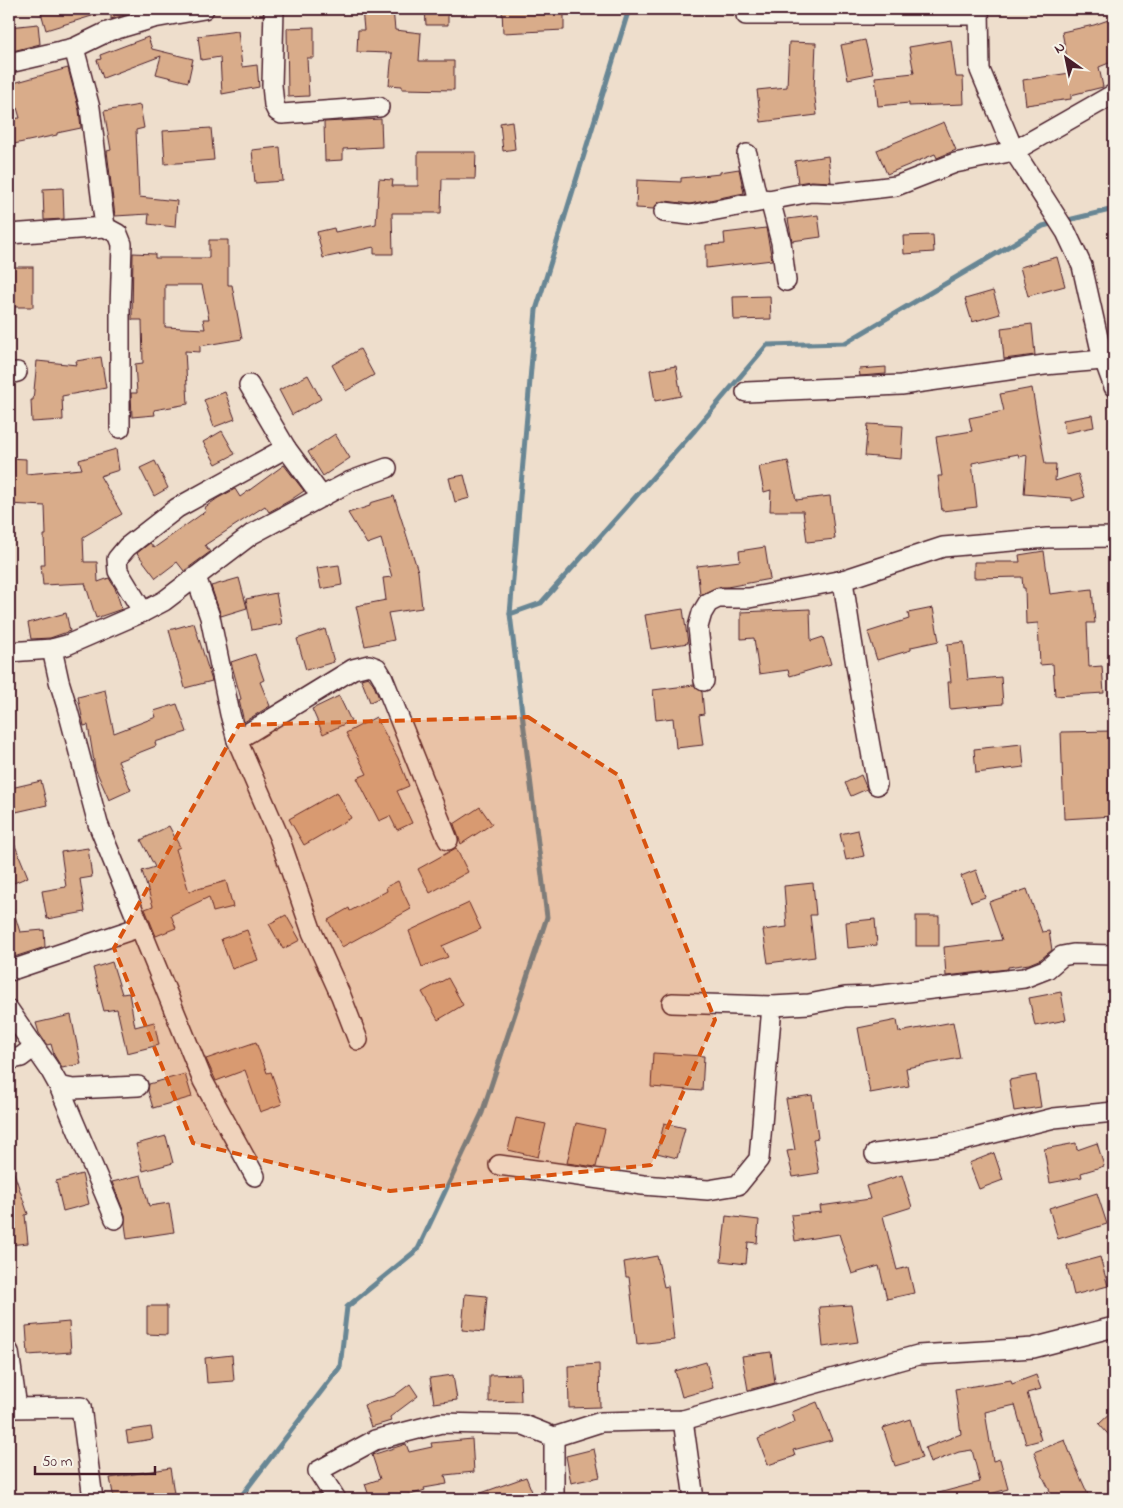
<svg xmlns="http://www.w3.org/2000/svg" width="1123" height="1508" font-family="'Indie Flower',sans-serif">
<rect width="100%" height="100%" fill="#eedecc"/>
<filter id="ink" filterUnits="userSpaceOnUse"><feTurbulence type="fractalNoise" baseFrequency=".02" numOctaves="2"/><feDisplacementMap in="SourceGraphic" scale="10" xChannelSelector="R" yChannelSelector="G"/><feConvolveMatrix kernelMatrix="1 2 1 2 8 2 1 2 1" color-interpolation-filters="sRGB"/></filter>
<g filter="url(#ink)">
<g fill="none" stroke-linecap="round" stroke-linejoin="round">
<g stroke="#688694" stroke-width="5">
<polyline points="1064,221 1114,209"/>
<polyline points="510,614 541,603 695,430 767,345 845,343 1043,226 1055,223"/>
<polyline points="239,1499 340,1367 347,1307 418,1249 482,1113 547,917 510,614 536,310 629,9"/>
</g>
</g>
<g fill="#d9ac8a" stroke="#4a1f2b" fill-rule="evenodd">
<polygon points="40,9 104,9 105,12 46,30"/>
<polygon points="111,9 135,9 135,12 111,19"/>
<polygon points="362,9 393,9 395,30 421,33 419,61 454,61 454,90 402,89 402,86 389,85 392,53 357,52 358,30 364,30"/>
<polygon points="425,9 448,9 448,25 426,25"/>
<polygon points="502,9 564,9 564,30 503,33"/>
<polygon points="1114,18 1114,61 1099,67 1103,87 1071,95 1071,99 1026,105 1023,80 1070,73 1062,32 1094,25"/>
<polygon points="38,24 40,44 9,52 9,27"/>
<polygon points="314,27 314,58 307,58 309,96 288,97 287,28"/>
<polygon points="238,31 242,67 257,65 259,87 222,94 220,57 201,60 198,36"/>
<polygon points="148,37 152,49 193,59 188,82 156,74 161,56 103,78 97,60 101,59 100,55"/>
<polygon points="865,40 873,74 848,79 841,45"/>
<polygon points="951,40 956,77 963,77 964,104 909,106 909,103 878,106 875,77 914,73 909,47"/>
<polygon points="789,42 816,43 814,90 817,115 761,122 757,90 787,87"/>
<polygon points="68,68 79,110 81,128 57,133 57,135 9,145 9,119 20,118 10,84"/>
<polygon points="140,105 144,128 136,130 139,197 177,201 175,227 148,224 149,214 115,216 107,151 111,150 104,111"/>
<polygon points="381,119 382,147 343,149 343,160 325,161 324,122"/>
<polygon points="512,121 515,149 503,151 500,123"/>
<polygon points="944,122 956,150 937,158 935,154 887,174 877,150"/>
<polygon points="211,128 214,160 165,164 163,131"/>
<polygon points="280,147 283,181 255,183 252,150"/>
<polygon points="418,152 476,152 475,179 442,179 441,213 392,213 393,254 374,254 374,247 323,258 317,232 334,228 335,232 376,224 379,179 393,180 392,186 418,186"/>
<polygon points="828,156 831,182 811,181 798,183 795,161"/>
<polygon points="739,169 744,193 690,204 665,201 659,202 654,209 636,208 637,180 681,182 681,178 720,174 720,172"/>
<polygon points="63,188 64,219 44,220 43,189"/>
<polygon points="818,215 821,237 792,241 788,219"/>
<polygon points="766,228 772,260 706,268 706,245 725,244 724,233"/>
<polygon points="933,235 934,252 904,254 903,236"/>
<path d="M209,240H228V285H232L242,339L200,346V352L185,351L188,404L154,410L155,415L132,417L131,393H137L135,364L143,363L142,320H132L133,253L155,254V258H209ZM165,285H202L209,319H203L205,329L165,327Z"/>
<polygon points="1057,257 1065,286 1028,296 1020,267"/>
<rect x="9" y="267" width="24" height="40"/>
<polygon points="993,291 1000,314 972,322 965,299"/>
<polygon points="770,296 771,319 734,320 733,297"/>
<polygon points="1032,324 1035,355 1004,359 1001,328"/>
<polygon points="360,349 374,375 346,391 332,365"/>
<polygon points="101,357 106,388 62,396 63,420 32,422 31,400 33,400 37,361 77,365 76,361"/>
<polygon points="676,366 681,396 655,401 650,370"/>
<polygon points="886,367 886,374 860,376 859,369"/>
<polygon points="308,375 321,399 292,415 279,390"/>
<polygon points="1032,388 1045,464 1056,464 1055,481 1078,474 1085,497 1072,501 1072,498 1024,494 1027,455 1019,457 1018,454 972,463 977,507 942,511 938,476 942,476 936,437 972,431 969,418 1004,411 1000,394"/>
<polygon points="225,392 235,419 214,427 204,400"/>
<polygon points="1092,415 1094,427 1065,433 1063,420"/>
<polygon points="868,424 903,426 901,459 865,456"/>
<polygon points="222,431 235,454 216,464 203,442"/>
<polygon points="335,434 350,458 323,476 308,452"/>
<polygon points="116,449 119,470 100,476 122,514 83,537 84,562 97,562 98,582 109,578 115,588 122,609 96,618 85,583 43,585 41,565 45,565 44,535 46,535 45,506 9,504 9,458 26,459 26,474 82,469 79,460"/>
<polygon points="155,461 168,488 154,496 140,468"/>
<polygon points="788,461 796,500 830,496 835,539 807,542 803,511 770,511 771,490 764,492 759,467"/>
<polygon points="284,465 304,491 289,501 269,512 265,506 205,545 210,552 184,571 177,562 156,578 137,553 150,543 154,548 206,511 204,508 218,498 235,489 240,497"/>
<polygon points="464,475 470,498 455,502 449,478"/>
<polygon points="394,496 418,571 422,608 388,613 394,640 365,646 356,606 386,600 383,578 392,577 381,539 367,544 348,513 370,506 370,503"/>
<polygon points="765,547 770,579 727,587 718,587 700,595 697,566 740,561 739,551"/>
<polygon points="1044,551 1050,594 1092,589 1095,623 1087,623 1089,667 1102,666 1104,693 1055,696 1053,664 1040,665 1038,623 1026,624 1025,588 1023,588 1022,577 974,578 974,562 1020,562 1019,555"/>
<polygon points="339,565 342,585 321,589 317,568"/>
<polygon points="239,578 247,608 221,616 211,586"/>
<polygon points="276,593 282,624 252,630 246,599"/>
<polygon points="933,608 939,641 911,647 911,650 877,660 868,632 909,619 908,613"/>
<polygon points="683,609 688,643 651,649 645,615"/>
<polygon points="810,609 811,641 823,637 831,664 790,676 788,670 759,674 754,638 741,639 741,612"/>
<polygon points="66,613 70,631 50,638 31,639 28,623"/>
<polygon points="194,623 212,681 185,688 169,630"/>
<polygon points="325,629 334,662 306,670 297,639"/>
<polygon points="964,642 968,680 1001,677 1003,704 950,709 948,682 951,682 947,644"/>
<polygon points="255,654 264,680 260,682 270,706 244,722 239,700 241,699 231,662"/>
<polygon points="368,677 373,683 379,698 370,702 361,679"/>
<polygon points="694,685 702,692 704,714 699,715 703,745 676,748 673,718 656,720 653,690"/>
<polygon points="105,690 114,733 156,717 154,711 177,704 187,732 155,742 156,746 118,761 131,790 109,800 95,768 88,725 84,726 78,697"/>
<polygon points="339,696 351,721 323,734 312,709"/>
<polygon points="376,717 398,758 409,786 397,791 412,823 397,830 390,816 379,821 357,778 367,774 346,733"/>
<polygon points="1112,731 1114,816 1064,819 1061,732"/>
<polygon points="1022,744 1024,767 976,773 974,749"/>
<polygon points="861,775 867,789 851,796 845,783"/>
<polygon points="41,781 47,805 16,812 11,788"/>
<polygon points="337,792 351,818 304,845 289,819"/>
<polygon points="480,807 492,824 461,844 454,824"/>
<polygon points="169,826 180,847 176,849 189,892 197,888 198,889 226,881 233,907 213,912 209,897 171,915 176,928 156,936 145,909 153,906 142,871 155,867 141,840"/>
<polygon points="858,830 864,856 846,860 840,834"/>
<polygon points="9,831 28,877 9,885"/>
<polygon points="88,848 92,877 80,879 85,912 47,919 42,891 66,887 61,852"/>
<polygon points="456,848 468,872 430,893 418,869"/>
<polygon points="976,870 985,897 971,902 961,876"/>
<polygon points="398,881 411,909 342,947 328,920 349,908 350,911 387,891 386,887"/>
<polygon points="813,883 816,915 810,915 815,957 768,963 763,930 787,927 784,886"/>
<polygon points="1027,889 1042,932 1049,931 1052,950 1041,959 1029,964 1008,967 1008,969 946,976 944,947 1002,940 989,902"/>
<polygon points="469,903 481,929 442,946 448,957 422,967 409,931"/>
<polygon points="9,906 12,906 20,932 44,930 45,947 14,957 9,958"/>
<polygon points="286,915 300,940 283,949 269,924"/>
<rect x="916" y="916" width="23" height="30"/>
<polygon points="875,919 877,945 848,948 846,922"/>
<polygon points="247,930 258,960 232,969 221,939"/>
<polygon points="112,962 122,994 129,993 135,1027 154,1022 159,1045 127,1053 117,1009 104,1011 93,968"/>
<polygon points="448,978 463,1005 438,1020 422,992"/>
<polygon points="1061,992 1066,1020 1035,1026 1029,998"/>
<polygon points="71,1015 81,1064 62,1068 54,1055 51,1044 47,1045 39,1033 36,1023"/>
<polygon points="897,1020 899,1032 953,1022 960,1058 906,1068 909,1086 870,1093 858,1028"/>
<polygon points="256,1042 267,1073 271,1072 282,1104 260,1112 245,1070 216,1081 206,1059"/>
<polygon points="653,1053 704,1056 702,1091 651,1087"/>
<polygon points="185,1074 192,1097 153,1108 148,1091 149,1084"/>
<polygon points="1036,1075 1041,1107 1014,1111 1009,1080"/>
<polygon points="812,1095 818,1138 813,1139 819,1173 793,1177 787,1151 795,1150 786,1099"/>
<polygon points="516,1118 546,1124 538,1157 508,1150"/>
<polygon points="576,1123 605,1129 596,1167 567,1163"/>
<polygon points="664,1123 685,1128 677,1158 657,1153"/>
<polygon points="166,1136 173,1163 143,1171 136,1144"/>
<polygon points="1076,1143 1077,1150 1097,1143 1104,1166 1081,1173 1082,1177 1050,1183 1044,1149"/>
<polygon points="994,1153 1003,1180 979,1189 969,1163"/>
<polygon points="9,1164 11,1164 28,1214 25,1215 28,1243 9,1245 9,1225 16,1224 9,1201"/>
<polygon points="82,1174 89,1204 63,1211 56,1181"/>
<polygon points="141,1175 149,1206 169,1203 174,1232 127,1239 125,1224 125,1215 112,1182"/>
<polygon points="902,1175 912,1207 883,1216 897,1270 908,1267 914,1293 887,1299 879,1266 852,1274 839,1234 795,1241 791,1215 821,1212 820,1206 870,1199 866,1186"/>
<polygon points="1097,1193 1107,1224 1058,1239 1049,1208"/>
<polygon points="726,1216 759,1220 757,1243 748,1242 746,1264 721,1261"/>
<polygon points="657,1256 664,1287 668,1286 674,1340 637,1344 629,1277 626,1277 624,1262"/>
<polygon points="1100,1257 1108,1286 1074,1295 1067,1266"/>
<polygon points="465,1294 487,1296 484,1332 462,1330"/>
<polygon points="851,1305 858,1342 823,1347 819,1307"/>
<polygon points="147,1306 167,1306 167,1335 147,1334"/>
<polygon points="69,1322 71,1352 28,1355 26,1326"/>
<polygon points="771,1352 775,1383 748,1390 742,1356"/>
<polygon points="232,1355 234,1381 207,1383 205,1358"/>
<polygon points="706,1362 713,1388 682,1397 675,1371"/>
<polygon points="599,1364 600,1407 569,1408 568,1366"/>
<polygon points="520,1374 521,1401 489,1402 489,1375"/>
<polygon points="453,1375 457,1400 434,1403 430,1378"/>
<polygon points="1036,1375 1041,1389 1027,1393 1041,1440 1026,1444 1015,1405 985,1412 993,1461 1000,1459 1008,1489 972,1499 932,1499 931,1495 980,1482 972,1450 959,1452 930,1463 925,1448 961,1434 955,1389 1011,1380 1012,1384"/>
<polygon points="410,1384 418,1396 390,1417 391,1421 371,1427 364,1405 394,1396"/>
<polygon points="817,1402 832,1440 793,1450 795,1456 768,1465 758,1439 795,1422 792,1412"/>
<polygon points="1114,1410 1114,1441 1099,1424"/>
<polygon points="910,1419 922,1458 895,1466 883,1428"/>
<polygon points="151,1427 153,1439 128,1443 126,1431"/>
<polygon points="472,1439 474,1472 445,1475 447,1484 424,1488 425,1490 399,1499 370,1499 365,1484 380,1479 372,1455 406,1444 409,1452 432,1447 431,1443"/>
<polygon points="1065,1440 1073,1461 1090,1499 1054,1499 1043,1477 1034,1452"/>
<polygon points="594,1449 600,1477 571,1483 566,1456"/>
<polygon points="170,1468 174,1493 139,1499 114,1499 110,1478"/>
<polygon points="526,1477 535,1499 470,1499 470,1497"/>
</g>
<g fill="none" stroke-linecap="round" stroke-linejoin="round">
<defs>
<g id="street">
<polyline points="274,9 272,85 274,105 277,111 282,114 379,107"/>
<polyline points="979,9 980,70 1014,151 1066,232 1082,266 1101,351 1114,387"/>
<polyline points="746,15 979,15"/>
<polyline points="74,48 90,108 105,227"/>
<polyline points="9,63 74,48 107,32 154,18 204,9"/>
<polyline points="747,154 756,193 758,198 770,200 781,242 786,281"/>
<polyline points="664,212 690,215 811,192 837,193 896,186 955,163 1014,151 1114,94"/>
<polyline points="9,234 105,227 118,234 122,244 120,310 120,428"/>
<polyline points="9,374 17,372"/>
<polyline points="746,392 901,385 1044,365 1103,360"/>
<polyline points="286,448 322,497"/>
<polyline points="196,577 210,617 230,714 237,740 279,837 312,932 341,996 358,1040"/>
<path d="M843,580C852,649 865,717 877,785"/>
<polyline points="143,612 118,571 117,559 127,547 177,508 286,448 249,385"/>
<polyline points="52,649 59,681 67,707 98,824 203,1081 255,1176"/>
<polyline points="9,652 52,649 67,645 143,612 164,601 252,534 351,481 387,468"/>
<polyline points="704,681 698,627 702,613 708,603 718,598 749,598 843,580 943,547 1047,538 1114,537"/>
<polyline points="237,740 353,669 369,665 377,668 383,678 448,840"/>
<polyline points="9,971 140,927"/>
<polyline points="672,1003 772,1006"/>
<polyline points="9,1010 49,1068 59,1086 73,1089 138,1086"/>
<polyline points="9,1060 21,1057 34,1047"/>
<path d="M59,1086C77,1131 97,1174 115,1219"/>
<polyline points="875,1154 950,1144 1054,1118 1114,1112"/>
<polyline points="499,1165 643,1185 708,1190 738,1185 759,1159 772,1006 809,1004 845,997 874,996 1024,978 1047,969 1062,956 1073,954 1114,955"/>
<polyline points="9,1352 16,1400 12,1408 9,1410"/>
<polyline points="12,1408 81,1407 93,1499"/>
<polyline points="683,1420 694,1499"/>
<polyline points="554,1437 554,1493 555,1499"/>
<polyline points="336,1499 318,1471 375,1440 441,1423 524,1425 554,1437 601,1422 683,1420 918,1355 1033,1348 1114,1327"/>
</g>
</defs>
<use href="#street" stroke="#4a1f2b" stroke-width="22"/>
<use href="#street" stroke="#f7f3e8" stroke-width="19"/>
</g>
</g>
<path fill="#d8530f" fill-opacity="0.2" stroke="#d8530f" stroke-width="4" stroke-dasharray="10 6" stroke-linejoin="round" d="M528,717L618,775L715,1020L651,1165L390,1191L193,1143L114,948L239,725Z"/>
<rect width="1123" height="1508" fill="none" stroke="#f7f3e8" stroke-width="30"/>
<rect x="15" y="15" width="1093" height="1478" fill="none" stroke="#4a1f2b" stroke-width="2" filter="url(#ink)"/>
<g transform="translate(1066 58) rotate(327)" stroke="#f7f3e8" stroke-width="4" paint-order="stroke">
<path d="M0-4L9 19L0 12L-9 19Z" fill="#4a1f2b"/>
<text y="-8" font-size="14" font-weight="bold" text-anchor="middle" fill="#4a1f2b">N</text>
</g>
<path d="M35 1466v8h120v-8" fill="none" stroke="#4a1f2b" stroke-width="2.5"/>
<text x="42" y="1466" font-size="15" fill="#4a1f2b" stroke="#f7f3e8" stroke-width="4" paint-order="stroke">50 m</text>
</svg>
